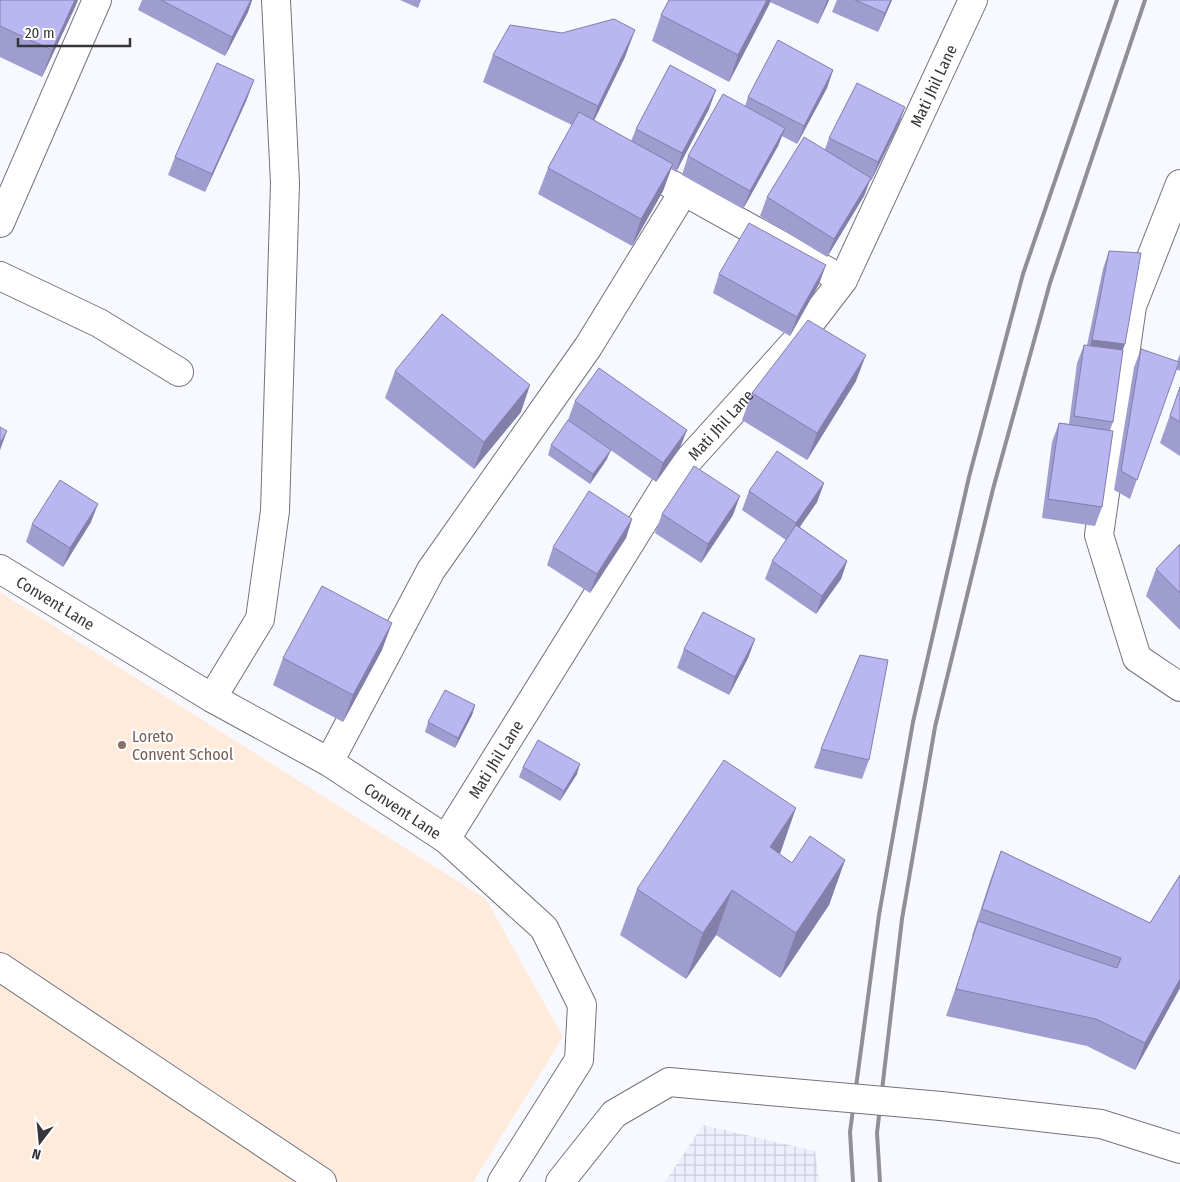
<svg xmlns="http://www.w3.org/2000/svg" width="1180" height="1182" font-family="'Fira Sans Condensed',sans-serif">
<defs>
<pattern id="industrial-grid" width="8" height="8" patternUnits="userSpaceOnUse" patternTransform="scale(1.25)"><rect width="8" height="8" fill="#eeeefd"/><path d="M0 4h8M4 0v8" fill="none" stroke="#cdcdda"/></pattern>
</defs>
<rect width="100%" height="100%" fill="#f8f8ff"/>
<polygon fill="url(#industrial-grid)" points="703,1125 815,1151 819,1182 665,1182"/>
<polygon fill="#ffebdc" points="0,592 486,899 563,1037 473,1182 0,1182"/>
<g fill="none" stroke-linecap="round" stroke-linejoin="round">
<defs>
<g id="minor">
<polyline points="633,163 843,280"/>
<polyline points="1180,184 1132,306 1099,535 1137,658 1180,687"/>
<polyline points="0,223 97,0"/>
<polyline points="0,276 99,323 179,372"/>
<path id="s1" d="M0,569L212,698L329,762L446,839L544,928L582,1005L579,1060L502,1182"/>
<polyline points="212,698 260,619 275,511 285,183 276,0"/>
<polyline points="329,762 431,570 588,347 684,191"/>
<path id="s2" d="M446,839L666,485L797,340L843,280L973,0"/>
<polyline points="0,967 322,1182"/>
<polyline points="941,1106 1101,1124 1180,1149"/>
<polyline points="560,1182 614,1114 669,1082 758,1090"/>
</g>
</defs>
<use href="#minor" stroke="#73737d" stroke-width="30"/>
<use href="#minor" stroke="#fff" stroke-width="28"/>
<g stroke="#8f8f95" stroke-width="4">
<polyline points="853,1182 850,1132 879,915 913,722 969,477 1023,274 1117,0"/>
<polyline points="880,1182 877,1133 902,919 935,727 993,489 1050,283 1145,0"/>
</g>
<defs>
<polyline id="minor-bridge" points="758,1090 941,1106"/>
</defs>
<use href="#minor-bridge" stroke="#73737d" stroke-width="30" stroke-linecap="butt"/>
<use href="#minor-bridge" stroke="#fff" stroke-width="28"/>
</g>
<g fill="#9f9dd0">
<polygon points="0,0 76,5 42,77 0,57"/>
<polygon points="142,0 252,0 248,12 225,56 138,10"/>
<polygon points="400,0 421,0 418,8"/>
<polygon points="669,0 829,0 818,24 770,2 729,82 652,41 661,15"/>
<polygon points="837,0 892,0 878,32 832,12"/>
<polygon points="562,33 625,57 594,120 631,141 636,129 709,109 676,172 671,169 663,191 632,246 538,194 548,168 572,125 483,82 493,55"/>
<polygon points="833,70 827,88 797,144 782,136 778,146 743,209 682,175 688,156 745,106 748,97"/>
<polygon points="247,99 205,192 168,175 175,157"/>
<polygon points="905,107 898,126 871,181 870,180 864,196 827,257 760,216 767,197 825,149 829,138"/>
<polygon points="1109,251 1123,350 1113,422 1110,430 1102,507 1095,526 1042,518 1052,442 1059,423 1069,424 1077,363 1084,345 1087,345 1103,269"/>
<polygon points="719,274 819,284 790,336 713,293"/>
<polygon points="1141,349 1177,362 1180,354 1180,371 1176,369 1130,499 1114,490 1134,367"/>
<polygon points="395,371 521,412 474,469 385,398"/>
<polygon points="856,381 807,460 742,420 752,393"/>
<polygon points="1180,387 1180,456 1160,443"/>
<polygon points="575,401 680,448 656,482 568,420"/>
<polygon points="551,445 607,459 590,484 548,455"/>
<polygon points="824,483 817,502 800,527 847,561 841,579 816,614 765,579 772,561 786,540 742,510 749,491"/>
<polygon points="662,514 733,515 701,563 655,533"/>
<polygon points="632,519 626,538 590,593 547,565 553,547"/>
<polygon points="91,522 63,567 26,542 32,524"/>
<polygon points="1180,544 1180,630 1146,596 1156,569"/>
<polygon points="755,639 748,658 729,695 677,668 684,649"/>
<polygon points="382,650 343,722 273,685 283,658"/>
<polygon points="475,705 472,715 455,748 425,732 428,722"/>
<polygon points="821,749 869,760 862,779 814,768"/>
<polygon points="523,767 577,774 560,801 519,777"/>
<polygon points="1001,851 1150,923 1180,875 1180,988 1135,1070 1087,1046 946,1016 973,937 972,936 991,878"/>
<polygon points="779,854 792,863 845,860 829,905 780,978 716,935 686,979 620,935 637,889"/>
</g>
<g fill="#827fa9">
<polygon points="75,0 78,0 76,5 42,77 52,50"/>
<polygon points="251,0 252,0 248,12 225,56 232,37"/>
<polygon points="767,0 771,0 769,5 729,82 738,55"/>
<polygon points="827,0 829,0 818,24"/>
<polygon points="891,0 892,0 878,32 885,13"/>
<polygon points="635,30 625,57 588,133 598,106"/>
<polygon points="833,70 827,88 797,144 804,126"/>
<polygon points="254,80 247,99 205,192 212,174"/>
<polygon points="716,90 709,109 676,172 682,153"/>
<polygon points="905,107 898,126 871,181 878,162"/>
<polygon points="785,128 778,146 743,209 750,191"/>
<polygon points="673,164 663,191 632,246 641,219"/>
<polygon points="871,178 864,196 827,257 834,239"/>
<polygon points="826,265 819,284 790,336 797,317"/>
<polygon points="1092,340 1125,344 1118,363 1085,358"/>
<polygon points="866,355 856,381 807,460 817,433"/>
<polygon points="530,385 521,412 474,469 484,442"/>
<polygon points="687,430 680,448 656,482 663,463"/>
<polygon points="7,431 0,450 0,443"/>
<polygon points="611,450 607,459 590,484 593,474"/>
<polygon points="824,483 817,502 789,542 796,523"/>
<polygon points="740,496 733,515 701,563 708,544"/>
<polygon points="98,504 91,522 63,567 70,548"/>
<polygon points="632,519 626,538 590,593 597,574"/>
<polygon points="847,561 841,579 816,614 822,596"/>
<polygon points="392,623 382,650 343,722 353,695"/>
<polygon points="755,639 748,658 729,695 735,677"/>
<polygon points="475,705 472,715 455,748 458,738"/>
<polygon points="580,764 577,774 560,801 564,791"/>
<polygon points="796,808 780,854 770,847"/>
<polygon points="845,860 829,905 780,978 796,933"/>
<polygon points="732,890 716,935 686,979 703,933"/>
<polygon points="1180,979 1180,988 1135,1070 1145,1043"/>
</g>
<g fill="#b9b6f2" stroke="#827fa9">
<polygon points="0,0 75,0 52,50 0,26"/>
<polygon points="161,0 251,0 232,37"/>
<polygon points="669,0 767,0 738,55 661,15"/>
<polygon points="855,0 891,0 885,13"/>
<polygon points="614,19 635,30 598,106 493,55 510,25 562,33"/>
<polygon points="778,40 833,70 804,126 748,97"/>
<polygon points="217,63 254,80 212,174 175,157"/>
<polygon points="670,65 716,90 682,153 636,129"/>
<polygon points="857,83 905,107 878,162 829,138"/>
<polygon points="723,94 785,128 750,191 688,156"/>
<polygon points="579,112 673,164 641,219 548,168"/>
<polygon points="804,137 871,178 834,239 767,197"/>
<polygon points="749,223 826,265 797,317 719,274"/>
<polygon points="1109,251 1141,253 1125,344 1092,340"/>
<polygon points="442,314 530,385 484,442 395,371"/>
<polygon points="808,320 866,355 817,433 752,393"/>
<polygon points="1084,345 1123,350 1113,422 1074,416"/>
<polygon points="1141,349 1179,362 1137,480 1121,471"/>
<polygon points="599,368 687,430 663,463 575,401"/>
<polygon points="1180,387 1180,422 1170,416"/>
<polygon points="568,420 611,450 593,474 551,445"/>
<polygon points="1059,423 1113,431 1102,507 1048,499"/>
<polygon points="0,427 7,431 0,443"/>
<polygon points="777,451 824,483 796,523 749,491"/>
<polygon points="694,466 740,496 708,544 662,514"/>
<polygon points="60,480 98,504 70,548 32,524"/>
<polygon points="589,491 632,519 597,574 553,547"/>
<polygon points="796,525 847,561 822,596 772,561"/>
<polygon points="1180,544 1180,593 1156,569"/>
<polygon points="322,586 392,623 353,695 283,658"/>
<polygon points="703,612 755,639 735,677 684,649"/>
<polygon points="860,655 888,660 869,760 821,749"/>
<polygon points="445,690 475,705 458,738 428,722"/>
<polygon points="538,740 580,764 564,791 523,767"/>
<polygon points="724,760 796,808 770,847 792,863 810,836 845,860 796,933 732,890 703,933 637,889"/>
<polygon points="1001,851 1150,923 1180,875 1180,979 1145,1043 1096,1019 956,989 978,921 1117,968 1121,958 982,909"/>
</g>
<circle fill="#8d6e63" stroke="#fff" stroke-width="2" cx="122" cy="745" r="5"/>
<g text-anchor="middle" stroke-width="4.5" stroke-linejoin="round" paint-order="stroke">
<g font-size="16" fill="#36363a" stroke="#fff">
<text dy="6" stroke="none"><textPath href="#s2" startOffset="902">Mati Jhil Lane</textPath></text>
<text dy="6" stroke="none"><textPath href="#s2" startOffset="498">Mati Jhil Lane</textPath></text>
<text dy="6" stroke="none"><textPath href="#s1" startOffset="65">Convent Lane</textPath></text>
<text dy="6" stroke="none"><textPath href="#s2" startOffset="94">Mati Jhil Lane</textPath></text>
<text dy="6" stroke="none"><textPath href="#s1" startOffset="470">Convent Lane</textPath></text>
</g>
<g font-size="16" fill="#785e54" stroke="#fff" text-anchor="start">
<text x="132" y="742">Loreto<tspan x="132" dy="18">Convent School</tspan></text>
</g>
</g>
<g transform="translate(40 1142) rotate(196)" stroke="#ffffff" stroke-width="4" paint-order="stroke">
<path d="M0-4L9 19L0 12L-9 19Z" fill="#36363a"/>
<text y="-8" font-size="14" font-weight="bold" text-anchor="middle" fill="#36363a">N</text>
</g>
<path d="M18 38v8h112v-8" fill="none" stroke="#36363a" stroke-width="2.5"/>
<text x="25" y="38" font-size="15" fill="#36363a" stroke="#ffffff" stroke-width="4" paint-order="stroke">20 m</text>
</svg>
